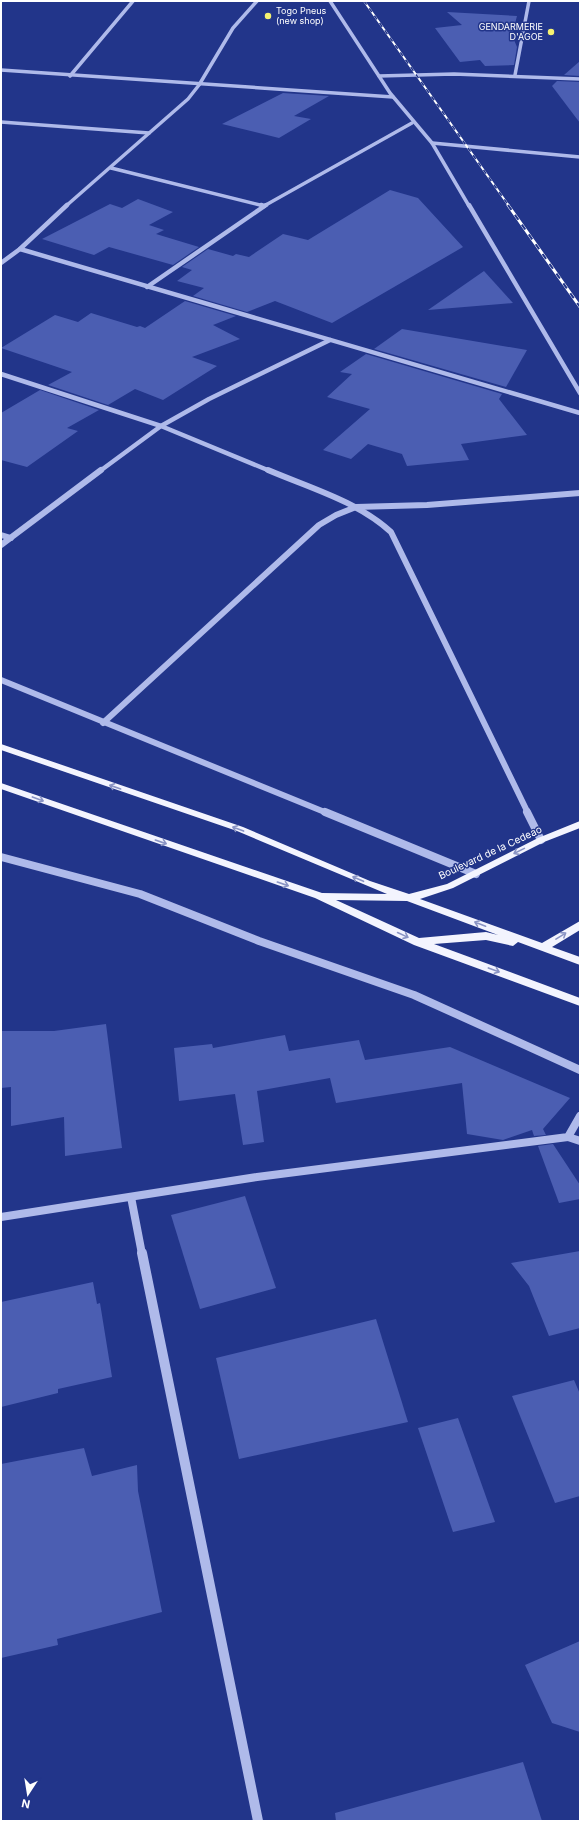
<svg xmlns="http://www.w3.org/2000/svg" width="581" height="1822" font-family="Inter,sans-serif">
<rect width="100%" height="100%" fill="#22358a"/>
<g fill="#4b5eb2">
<polygon points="447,12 517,16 512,35 517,47 514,65 485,66 480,60 460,62 435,28 462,25"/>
<polygon points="580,61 580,76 564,75"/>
<polygon points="557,81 580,82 580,123 552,86"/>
<polygon points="283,93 329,96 294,116 311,119 279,138 222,124"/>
<polygon points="390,190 418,198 463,247 332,323 275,301 247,312 193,296 204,288 177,281 192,270 182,267 208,249 233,256 236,254 249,257 283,234 308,240"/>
<polygon points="138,199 173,212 149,225 164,230 156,234 199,247 173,265 109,247 94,255 42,239 110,204 122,208"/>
<polygon points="484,271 513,303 428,310"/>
<polygon points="185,301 236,316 213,325 240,339 192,357 217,366 163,400 135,389 108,405 48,385 72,372 1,348 55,315 78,322 91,313 137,327 140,326 145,328"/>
<polygon points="402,329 527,350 506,387 374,349"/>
<polygon points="366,354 502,394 499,399 527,435 461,444 469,460 407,466 402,454 368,444 351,459 323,450 370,409 327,397 352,374 340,372"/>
<polygon points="40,390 99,410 67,428 78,431 27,467 1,460 1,413"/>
<polygon points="106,1024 122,1148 65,1156 64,1117 11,1126 11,1087 1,1088 1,1031 54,1031"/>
<polygon points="285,1035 289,1051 359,1040 365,1060 450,1047 570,1098 543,1129 546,1135 534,1136 532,1130 503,1140 467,1134 462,1083 336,1103 330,1078 257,1091 264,1142 243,1145 235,1094 179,1101 174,1048 212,1044 213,1048"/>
<polygon points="553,1144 580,1185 580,1199 559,1203 538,1146"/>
<polygon points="245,1196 276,1288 200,1309 171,1215"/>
<polygon points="580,1251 580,1328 549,1336 529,1286 511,1263"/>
<polygon points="93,1282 97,1304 100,1303 112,1377 58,1389 58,1393 1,1407 1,1302"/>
<polygon points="376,1319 408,1422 239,1459 216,1358"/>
<polygon points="574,1380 580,1394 580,1496 555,1503 512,1396"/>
<polygon points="458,1418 495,1522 453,1532 418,1428"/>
<polygon points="84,1448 92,1476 137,1465 138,1491 162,1612 57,1639 58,1645 1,1658 1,1464"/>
<polygon points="580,1641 580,1732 552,1723 525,1665"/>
<polygon points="523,1762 542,1821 336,1821 335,1813"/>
</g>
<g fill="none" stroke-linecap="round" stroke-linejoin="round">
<g stroke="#afbaea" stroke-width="3.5">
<polyline points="330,1 390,93 432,143 469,206"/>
<polyline points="1,70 393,97"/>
<polyline points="515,75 529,1"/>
<polyline points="70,76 133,1"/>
<polyline points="379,76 454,74 580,79"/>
<polyline points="1,122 149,133"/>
<polyline points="432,143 580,157"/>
<polyline points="111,168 264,206"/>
<polyline points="66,206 188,99 199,85 233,28 257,1"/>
<polyline points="264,206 412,123"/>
</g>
<g stroke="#afbaea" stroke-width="4.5">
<polyline points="261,205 264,206"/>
<polyline points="469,205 580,393"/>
<polyline points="20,249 580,413"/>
<polyline points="1,263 20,249 67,205"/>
<polyline points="147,287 266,205"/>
<polyline points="1,374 161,426 270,471"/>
<polyline points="100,471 161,426 209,399 330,340"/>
</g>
<g stroke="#afbaea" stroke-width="6">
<path d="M268,470C310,488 357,501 391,532L528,813"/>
<polyline points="1,535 11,538"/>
<polyline points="1,545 101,470"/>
<polyline points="1,680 327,813"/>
<polyline points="103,723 319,525 336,515 356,507 427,505 580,493"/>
</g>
<g stroke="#afbaea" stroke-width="8">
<polyline points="325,812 476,874"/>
<polyline points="527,812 541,840"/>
<polyline points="1,857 140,894 259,941 414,995 580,1070"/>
<polyline points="568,1137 580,1141"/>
<polyline points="131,1197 142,1254"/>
<polyline points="1,1217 257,1177 568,1137 580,1116"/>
</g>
<polyline stroke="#afbaea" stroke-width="10" points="142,1253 258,1821"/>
<path fill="#f3f4fe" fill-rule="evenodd" d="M1,744L243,827L370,881L409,894L447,884L538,838L580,821V828L544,842L453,888L420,899L542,943L580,921V930L552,947L580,957V965L518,942L513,946L486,940L434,944L580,998V1006L414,945L315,898L1,789V783L322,893L387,894L237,831L1,750ZM336,900L407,901L498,935L486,932L419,938Z"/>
<defs>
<polyline id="rail-far1" points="364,1 509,206"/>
<polyline id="rail" points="508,205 580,307"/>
</defs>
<use href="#rail-far1" stroke="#fff" stroke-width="2"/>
<use href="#rail" stroke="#fff" stroke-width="3"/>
<use href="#rail-far1" stroke="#22358a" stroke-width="1.5" stroke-dasharray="4.5" stroke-linecap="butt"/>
<use href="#rail" stroke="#22358a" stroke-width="2" stroke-dasharray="6" stroke-linecap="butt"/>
</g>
<defs><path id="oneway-shaft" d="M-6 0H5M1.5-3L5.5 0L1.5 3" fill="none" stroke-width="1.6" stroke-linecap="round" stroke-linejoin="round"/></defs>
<g stroke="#8a94c4">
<use href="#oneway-shaft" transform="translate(115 787) rotate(-161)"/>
<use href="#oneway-shaft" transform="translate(38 799) rotate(20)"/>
<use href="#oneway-shaft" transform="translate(238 829) rotate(-160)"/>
<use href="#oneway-shaft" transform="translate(161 842) rotate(19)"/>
<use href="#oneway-shaft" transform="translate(519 851) rotate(154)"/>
<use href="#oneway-shaft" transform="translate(358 879) rotate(-157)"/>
<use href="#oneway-shaft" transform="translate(283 884) rotate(19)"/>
<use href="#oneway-shaft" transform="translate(480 924) rotate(-159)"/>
<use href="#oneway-shaft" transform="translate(403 935) rotate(25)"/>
<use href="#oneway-shaft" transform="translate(561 936) rotate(-32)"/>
<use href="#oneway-shaft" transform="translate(494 970) rotate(20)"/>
</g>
<g fill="#f6f271" stroke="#22358a" stroke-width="1.5">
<circle cx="268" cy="16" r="4"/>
<circle cx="551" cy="32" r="4"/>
</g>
<g text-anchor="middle" stroke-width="3" stroke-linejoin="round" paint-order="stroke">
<g font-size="9" fill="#fff" stroke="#22358a" text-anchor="start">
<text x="276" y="14">Togo Pneus<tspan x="276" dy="10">(new shop)</tspan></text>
<text x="543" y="30" text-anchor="end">GENDARMERIE<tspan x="543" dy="10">D'AGOE</tspan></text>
</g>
<g font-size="10" fill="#fff" stroke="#22358a">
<text transform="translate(490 852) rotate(-25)" y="4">Boulevard de la Cedeao</text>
</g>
</g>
<rect width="581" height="1822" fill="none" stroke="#ffffff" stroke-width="4"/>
<g transform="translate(28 1794) rotate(192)" stroke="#22358a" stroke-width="3" paint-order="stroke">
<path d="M0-3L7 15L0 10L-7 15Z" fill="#ffffff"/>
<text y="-6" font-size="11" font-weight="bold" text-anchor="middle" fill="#ffffff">N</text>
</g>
</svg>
